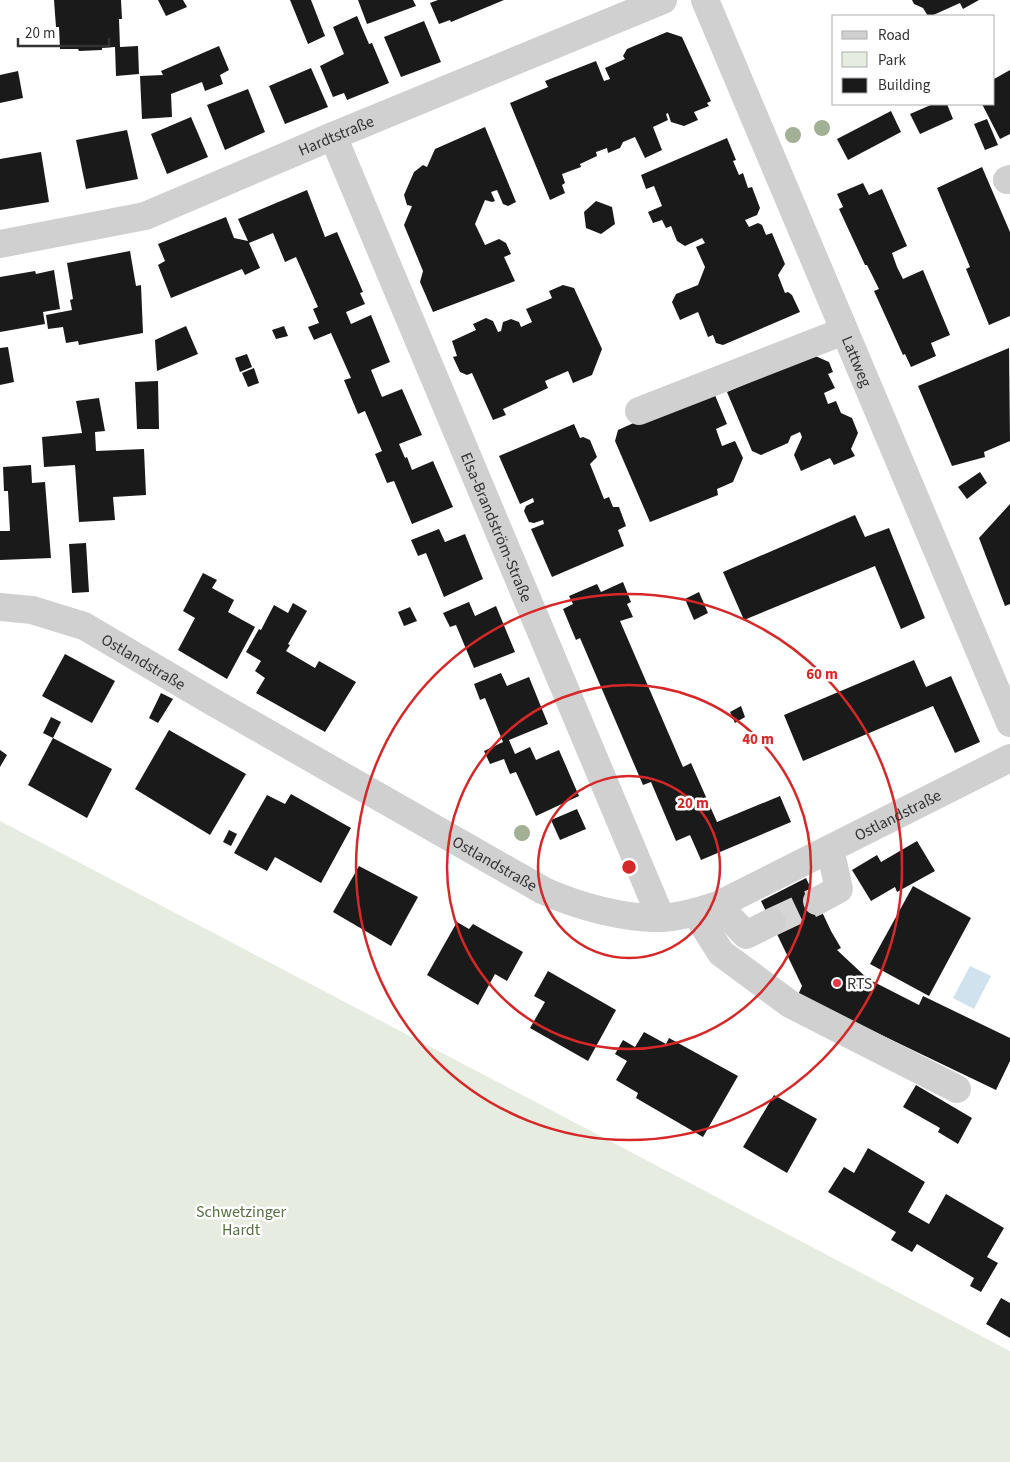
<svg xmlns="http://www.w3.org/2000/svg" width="1010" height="1462" font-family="'Source Sans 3',sans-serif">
<rect width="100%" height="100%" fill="#fff"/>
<polygon fill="#e6ecdf" points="0,821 1010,1351 1010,1462 0,1462"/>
<polygon fill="#cfe2ee" points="970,966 991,976 974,1009 953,998"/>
<g fill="#1a1a1a">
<polygon points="54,0 121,0 122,19 119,19 120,47 138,46 139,74 116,76 115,47 102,48 102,50 79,51 78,49 60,49 59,27 56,27"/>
<polygon points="158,0 183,0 187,7 166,16"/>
<polygon points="290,0 311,0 325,36 308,44"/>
<polygon points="358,0 413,0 416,6 367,24"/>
<polygon points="438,0 504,0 451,22 450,20 439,24 430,3"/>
<polygon points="912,0 979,0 963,9 960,3 931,16 928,16 923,8 914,4"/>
<polygon points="357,16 369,44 372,43 389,83 347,100 344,93 333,97 320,66 344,54 333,27"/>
<polygon points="424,21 441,62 401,77 384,37"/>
<polygon points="667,32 682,37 711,101 707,103 709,106 694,112 698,120 684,126 671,122 668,113 666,114 668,120 653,127 662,150 645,158 635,137 623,142 620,148 608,153 607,148 596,152 597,156 580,164 581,167 562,174 565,183 562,185 565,193 550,200 510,103 548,87 545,81 596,61 604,81 610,79 605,68 625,59 623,56 627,49"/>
<polygon points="219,46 229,70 220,75 223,84 205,91 202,82 171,94 172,117 142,119 140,76 163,75 161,71"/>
<polygon points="311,68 328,107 285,124 269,86"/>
<polygon points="1010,70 1010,134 1000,139 982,104 994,104 994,79"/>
<polygon points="18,71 23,98 0,103 0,75"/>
<polygon points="248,89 265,132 225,150 207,105"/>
<polygon points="933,104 947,104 953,119 920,134 910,114"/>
<polygon points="891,111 901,132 848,160 837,139"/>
<polygon points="191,117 208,157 167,174 151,134"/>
<polygon points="987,119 998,145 985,150 974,124"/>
<polygon points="485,127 516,202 508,206 503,204 497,190 491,192 495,201 492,202 485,200 475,224 485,245 499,239 506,243 511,254 504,257 515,281 433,312 420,282 423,271 404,225 412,206 407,205 404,195 414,172 423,165 427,167 435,149"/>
<polygon points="127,130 138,179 86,189 76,140"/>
<polygon points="727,138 736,160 733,161 739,175 743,173 748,188 752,187 760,208 757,215 745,220 749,227 758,223 762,225 766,235 772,233 785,264 778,275 785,293 788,292 792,295 800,312 723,345 716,343 713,335 708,337 698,312 680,320 672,302 676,294 698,285 705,267 696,247 705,243 702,238 685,246 677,241 671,226 666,228 662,220 653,223 648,212 662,206 654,186 646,189 641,175"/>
<polygon points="41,152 49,202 0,210 0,159"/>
<polygon points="982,167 1010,232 1010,316 989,325 966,269 970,267 937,188"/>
<polygon points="863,183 869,195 882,189 907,246 892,253 897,267 903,279 923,270 950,335 931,343 936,356 911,367 905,354 903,355 874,291 879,289 867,265 865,265 839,209 843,207 837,194"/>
<polygon points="307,190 325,237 337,232 363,292 360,293 365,304 346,312 351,324 371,315 390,362 371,370 382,397 402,389 422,435 399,444 405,458 407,457 412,470 433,461 453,507 412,524 394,481 387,483 375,454 382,451 365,411 358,414 344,380 351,378 331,333 314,340 308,327 319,323 313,309 318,307 296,257 285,262 273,233 249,243 260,268 245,275 242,269 171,298 158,265 165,261 158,244 226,217 234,238 248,241 238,219"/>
<polygon points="596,201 612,207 615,224 601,234 586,228 584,212"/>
<polygon points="130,251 136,286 141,285 143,333 79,345 78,341 66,343 63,327 48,329 46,315 72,310 70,300 73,299 67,263"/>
<polygon points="54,270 60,309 43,312 45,324 0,332 0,277 35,271 36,274"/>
<polygon points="563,285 574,288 602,349 592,375 573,383 568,371 545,381 548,388 503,409 506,415 493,420 472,373 467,375 460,372 453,357 457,356 452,341 476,330 473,324 486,318 493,321 498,332 501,331 503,322 511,319 519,322 521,327 532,322 526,309 552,298 549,291"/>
<polygon points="186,326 198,354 157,371 155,340"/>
<polygon points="284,326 288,336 276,339 272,330"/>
<polygon points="8,347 14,382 0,385 0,348"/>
<polygon points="1009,348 1010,441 984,452 985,457 952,466 918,386"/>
<polygon points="247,354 252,367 240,372 235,358"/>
<polygon points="813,355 829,362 833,372 828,374 835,388 824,393 828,404 836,401 841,413 852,418 858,433 851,449 855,456 834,465 830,458 801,471 794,455 802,437 800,432 791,436 788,443 761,455 752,451 727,392"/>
<polygon points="254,368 259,383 248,387 242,373"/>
<polygon points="158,381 159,429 137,429 135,382"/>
<polygon points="712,388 727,424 716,429 722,446 735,441 743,458 733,482 717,489 718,495 650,522 615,441 618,430"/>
<polygon points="99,398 105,431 95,432 96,451 144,449 146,495 113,497 115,520 79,522 75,465 44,467 42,437 82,433 76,401"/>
<polygon points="574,424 580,438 583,437 590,440 597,457 590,464 604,499 609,497 613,507 619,507 626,526 618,530 624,546 552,577 531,529 544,524 543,520 534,523 529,522 524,511 526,506 534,502 533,498 520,504 499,456"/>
<polygon points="31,465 32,483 45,482 51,558 0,560 0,531 10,531 8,491 4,491 3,467"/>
<polygon points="980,472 987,483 967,499 958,487"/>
<polygon points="1010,504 1010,604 1005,606 979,538"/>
<polygon points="855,515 865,537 889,528 925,618 901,629 875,566 744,620 723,572"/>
<polygon points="439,529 445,542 465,534 483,579 444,597 426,553 418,556 411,540"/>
<polygon points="86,543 89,592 72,593 69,544"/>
<polygon points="203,573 217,580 212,588 234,600 228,612 255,627 227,679 178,650 195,618 183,611"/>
<polygon points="623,582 631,602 627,604 633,617 620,621 683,767 691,763 717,822 780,796 791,822 701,860 690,835 676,841 651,782 643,785 580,638 576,640 563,609 573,604 569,596 597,584 601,592"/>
<polygon points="699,592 708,613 694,620 685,599"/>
<polygon points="469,602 475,616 496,606 515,652 474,668 456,625 450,627 443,613"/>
<polygon points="293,603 307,611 288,644 290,645 286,651 315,668 319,661 356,682 325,732 256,693 265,678 255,671 261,661 246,652 259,629 261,630 274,605 288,613"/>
<polygon points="410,607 417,621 404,626 398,612"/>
<polygon points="65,654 115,681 92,723 42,696"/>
<polygon points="914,660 926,687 951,676 980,742 955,753 933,706 803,761 784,715"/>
<polygon points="501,673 507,686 529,677 548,724 509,740 515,754 530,747 536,760 559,750 579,796 536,816 516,772 510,774 504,759 490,764 484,751 503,742 485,698 480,700 474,684"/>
<polygon points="161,693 173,699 158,723 149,718"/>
<polygon points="741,706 745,717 735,723 730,712"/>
<polygon points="51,717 61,722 53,738 112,769 87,818 28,785 53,738 43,733"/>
<polygon points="169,730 246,774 210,835 135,789"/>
<polygon points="0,750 7,755 0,767"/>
<polygon points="291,794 351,828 321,883 275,857 267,871 234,853 267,795 285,804"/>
<polygon points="577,809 586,829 560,840 551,820"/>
<polygon points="229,830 237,834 231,846 223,842"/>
<polygon points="917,841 935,871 897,892 895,887 871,901 852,870 877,855 881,862"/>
<polygon points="359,866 418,897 391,946 333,912"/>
<polygon points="806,878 831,931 841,948 837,950 868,979 919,1005 923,996 1010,1038 1010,1061 996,1090 798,995 802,986 761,901"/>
<polygon points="913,886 971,918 929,996 870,964"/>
<polygon points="457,922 469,929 473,924 523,952 507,981 495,974 478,1005 427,975"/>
<polygon points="548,971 616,1010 588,1061 530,1028 545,1002 534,996"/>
<polygon points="644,1032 666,1044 669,1038 738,1076 703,1137 636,1098 638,1093 616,1080 627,1061 615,1054 623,1040 635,1047"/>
<polygon points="916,1085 972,1118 958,1144 938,1132 940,1128 903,1107"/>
<polygon points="774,1095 817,1119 787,1173 743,1147"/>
<polygon points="868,1148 925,1182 908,1212 929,1224 946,1194 1004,1228 987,1257 998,1263 981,1292 970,1286 974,1278 917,1244 912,1252 891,1240 896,1232 828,1192 844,1167 854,1173"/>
<polygon points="1001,1298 1010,1303 1010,1338 986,1324"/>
</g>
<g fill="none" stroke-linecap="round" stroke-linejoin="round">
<polyline stroke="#d6d6d6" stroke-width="28" stroke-dasharray="28 14" stroke-linecap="butt" points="772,922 817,901"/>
<g stroke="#d0d0d0" stroke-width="28">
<path id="s1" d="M705,0L1010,723"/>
<path id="s2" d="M333,136L661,918"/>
<polyline points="1007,180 1010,179"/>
<path id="s3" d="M0,244L145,216L333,136L663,0"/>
<polyline points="639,411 844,331"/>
<path id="s4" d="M0,607L32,610L84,626L206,698L544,891C578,906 624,919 661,918C680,917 699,911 718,905L1010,758"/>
<polyline points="817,901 839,889 830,849"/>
<polyline points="718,905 746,935 772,922"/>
<polyline points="695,912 721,953 790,1004 957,1089"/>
</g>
</g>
<g fill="#a2b095">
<circle cx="822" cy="128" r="8"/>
<circle cx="793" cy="135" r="8"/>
<circle cx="522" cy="833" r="8"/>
</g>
<g fill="none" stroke="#d62828" stroke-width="2.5">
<circle cx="629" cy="867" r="91"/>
<circle cx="629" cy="867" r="182"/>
<circle cx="629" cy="867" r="273"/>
</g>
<circle fill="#e63946" stroke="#fff" stroke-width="2" cx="837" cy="983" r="5"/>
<g text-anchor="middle" stroke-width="5" stroke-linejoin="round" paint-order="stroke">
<g font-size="16" fill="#333" stroke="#fff">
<text dy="6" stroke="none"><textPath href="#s3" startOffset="355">Hardtstraße</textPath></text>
<text dy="6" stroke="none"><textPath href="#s1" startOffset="392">Lattweg</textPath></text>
<text dy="6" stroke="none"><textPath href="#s2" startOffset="424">Elsa-Brandström-Straße</textPath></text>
<text dy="6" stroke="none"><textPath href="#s4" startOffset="156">Ostlandstraße</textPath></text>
<text dy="6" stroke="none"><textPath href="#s4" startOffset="998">Ostlandstraße</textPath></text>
<text dy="6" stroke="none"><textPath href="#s4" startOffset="561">Ostlandstraße</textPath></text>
</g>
<g font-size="16" fill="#333" stroke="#fff" text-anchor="start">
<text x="847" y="989">RTS</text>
</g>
<g font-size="16" fill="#56703f" stroke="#fff">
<text x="241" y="1217">Schwetzinger<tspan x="241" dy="18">Hardt</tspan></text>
</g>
</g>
<circle cx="629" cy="867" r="8" fill="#d62828" stroke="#fff" stroke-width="2.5"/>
<g font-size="15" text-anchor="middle" font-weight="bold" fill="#d62828" stroke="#fff" stroke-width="5" stroke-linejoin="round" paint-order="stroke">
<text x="822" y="679">60 m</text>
<text x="758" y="744">40 m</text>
<text x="693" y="808">20 m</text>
</g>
<rect x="832" y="15" width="162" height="90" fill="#ffffff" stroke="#adadad"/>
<rect x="842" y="31" width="25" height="8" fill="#d0d0d0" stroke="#adadad"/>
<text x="878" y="40" font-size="15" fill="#333333">Road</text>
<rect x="842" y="52" width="25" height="15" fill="#e6ecdf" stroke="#adadad"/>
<text x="878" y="65" font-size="15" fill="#333333">Park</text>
<rect x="842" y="78" width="25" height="15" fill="#1a1a1a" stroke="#adadad"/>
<text x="878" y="90" font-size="15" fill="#333333">Building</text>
<path d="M18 38v8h91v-8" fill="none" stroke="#333333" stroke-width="2.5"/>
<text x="25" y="38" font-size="15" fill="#333333" stroke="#ffffff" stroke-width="4" paint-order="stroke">20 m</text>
</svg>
